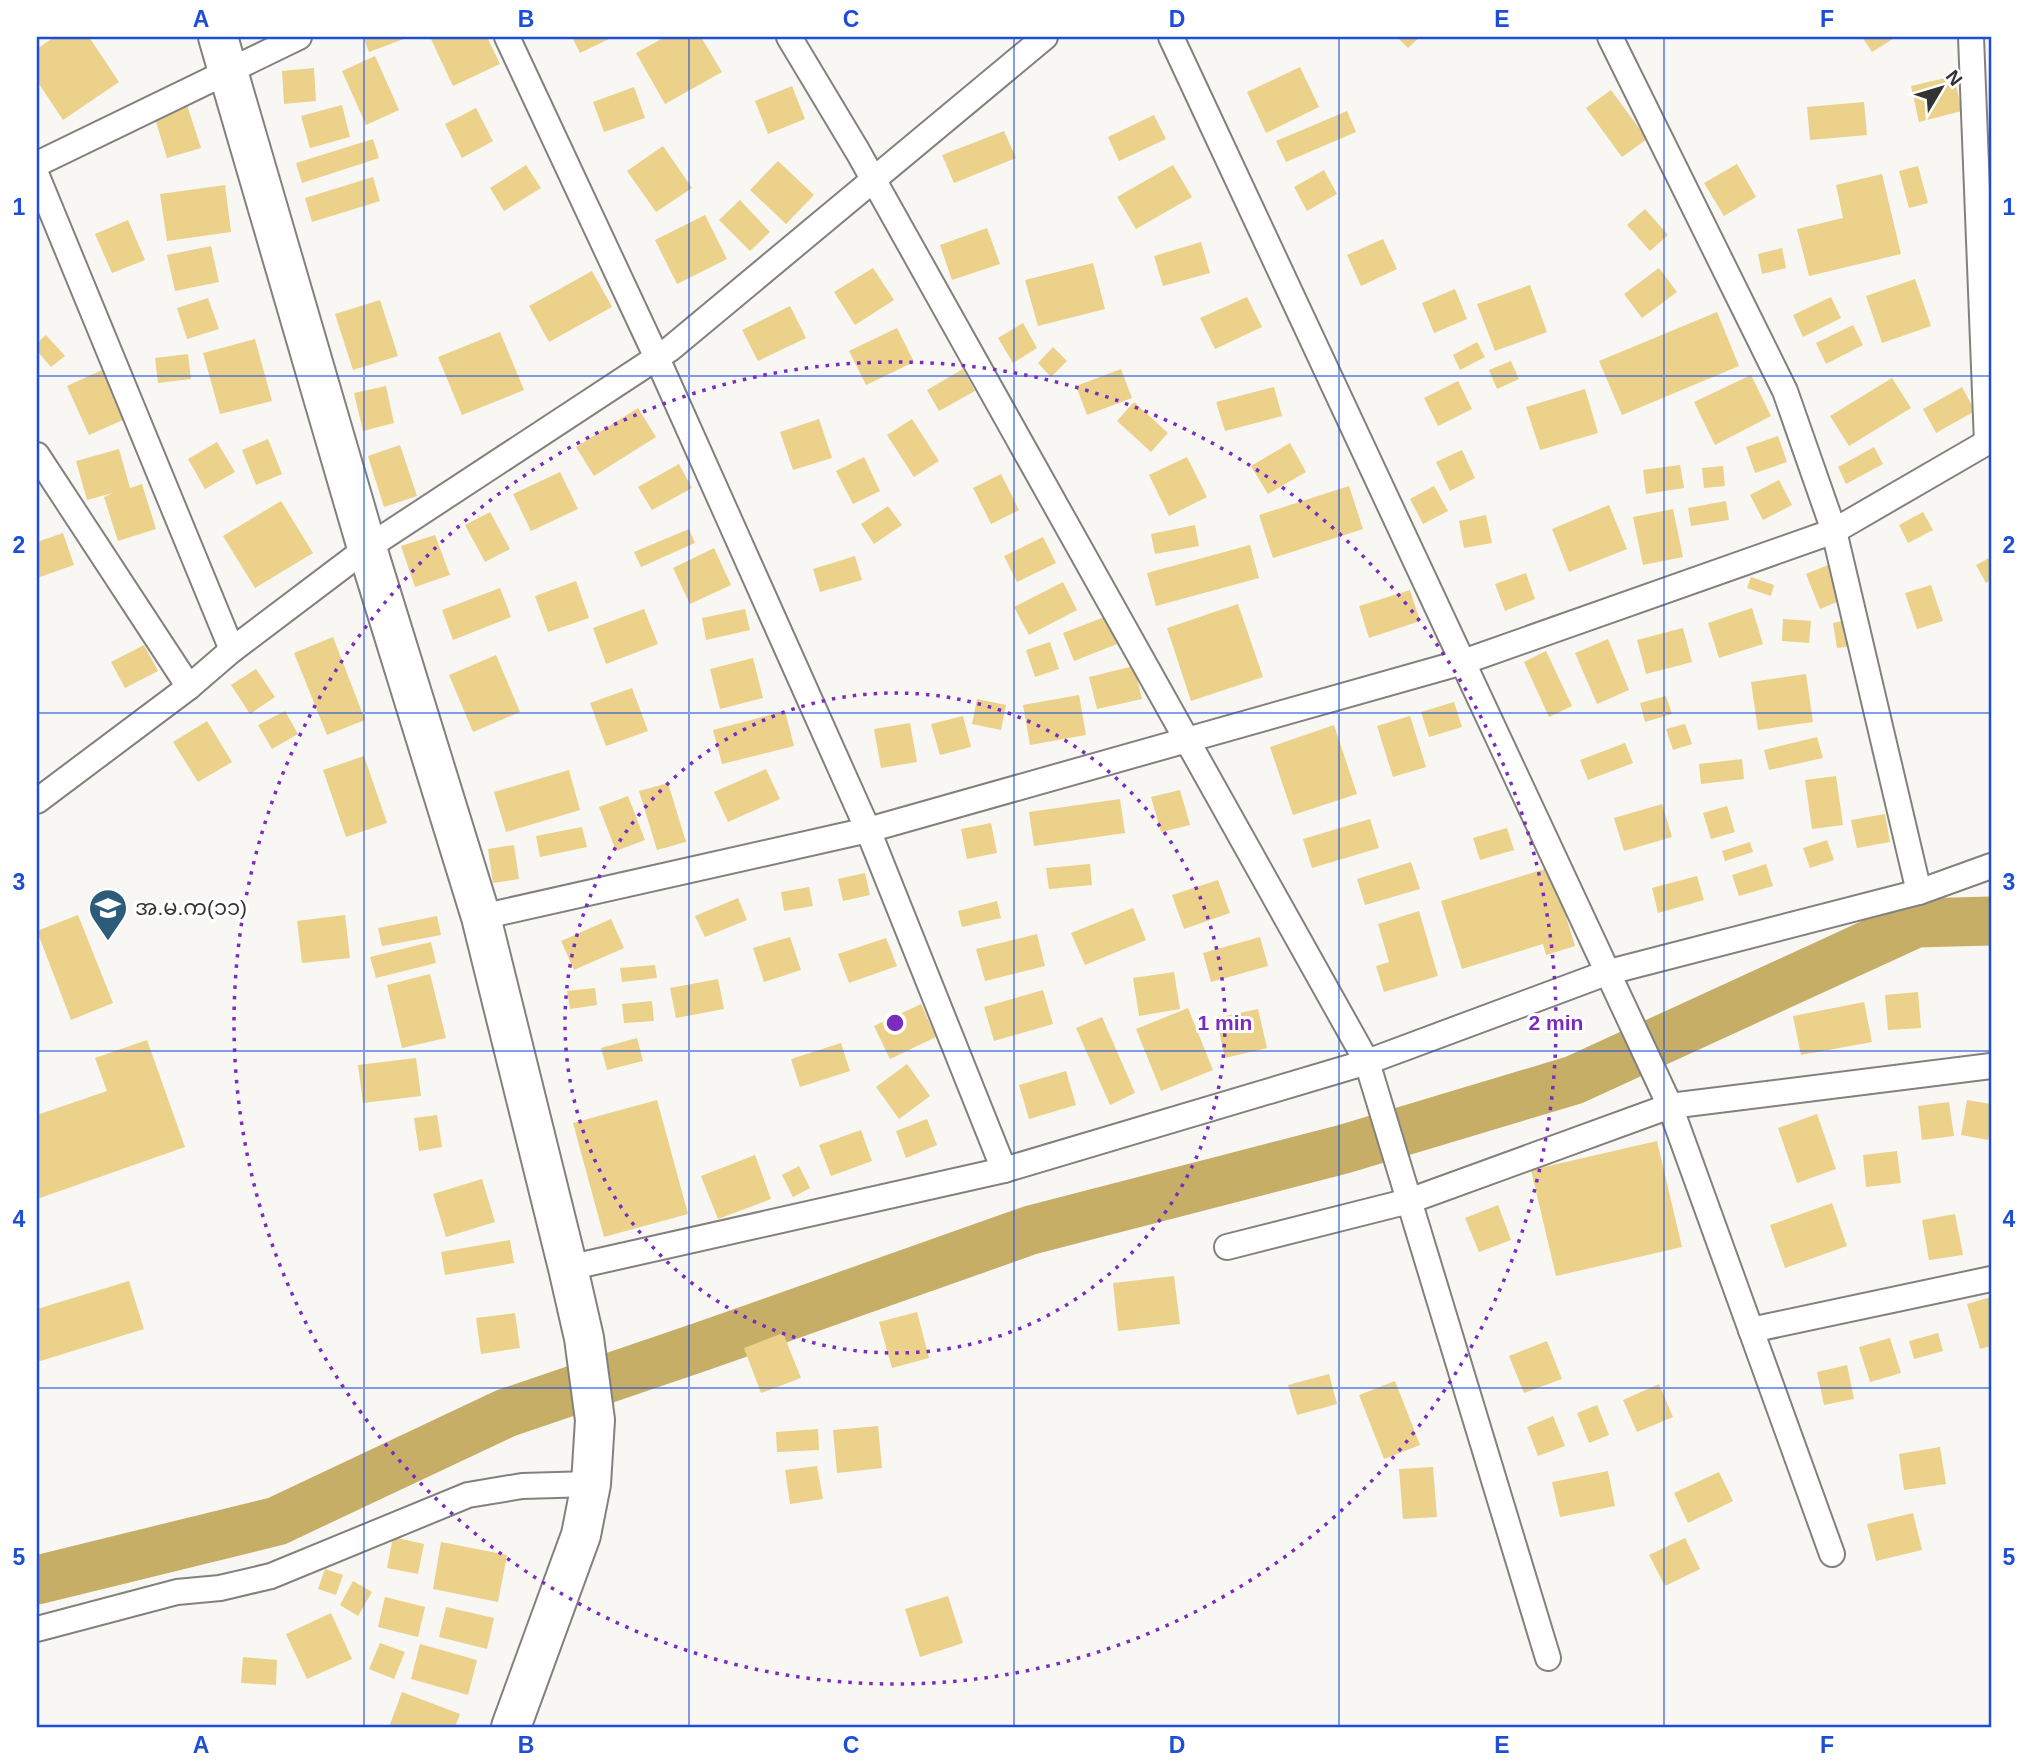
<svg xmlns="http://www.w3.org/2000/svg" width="2028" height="1764" font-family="Helvetica,'Noto Sans Myanmar',sans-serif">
<rect width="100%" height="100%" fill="#f8f7f4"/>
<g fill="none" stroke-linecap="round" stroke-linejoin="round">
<polyline stroke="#c7ae67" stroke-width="49" points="37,1580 277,1521 506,1413 703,1346 1031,1230 1344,1149 1574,1080 1916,923 1991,921"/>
</g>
<g fill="#ebd189">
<polygon points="54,37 89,37 119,82 63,120 37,81 37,49"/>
<polygon points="363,37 409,37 369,52"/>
<polygon points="430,37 487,37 500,64 453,86"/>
<polygon points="572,37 613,37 580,53"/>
<polygon points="665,37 701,37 722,72 665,104 636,53"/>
<polygon points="1397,37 1420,37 1408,48"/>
<polygon points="1862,37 1896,37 1872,52"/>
<polygon points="375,56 399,110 366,125 342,71"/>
<polygon points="1300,67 1319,107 1266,133 1247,92"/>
<polygon points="314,68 316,101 284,104 282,71"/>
<polygon points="1954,76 1962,111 1919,122 1911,86"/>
<polygon points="792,86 805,119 768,134 755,101"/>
<polygon points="634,87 645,118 604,132 593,102"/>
<polygon points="1611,90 1647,139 1622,157 1586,108"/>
<polygon points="1864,102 1867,135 1810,140 1807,107"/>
<polygon points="187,105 201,148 167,158 154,115"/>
<polygon points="342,105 350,137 310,148 301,116"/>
<polygon points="476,108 493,141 462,158 445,124"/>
<polygon points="1347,111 1356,132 1286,162 1276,141"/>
<polygon points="1154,115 1166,139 1119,161 1108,137"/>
<polygon points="1004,131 1016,158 954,183 942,155"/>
<polygon points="373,139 379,158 302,183 296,163"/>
<polygon points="663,146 692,188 656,212 627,171"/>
<polygon points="778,161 814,195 786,224 750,190"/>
<polygon points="1737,164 1756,197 1724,216 1704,183"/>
<polygon points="526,165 541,188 504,211 490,188"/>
<polygon points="1173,165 1192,197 1136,229 1117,197"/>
<polygon points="1918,166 1928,203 1909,208 1899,171"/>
<polygon points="1324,170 1337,194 1307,211 1294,187"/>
<polygon points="1882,174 1901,254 1809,276 1797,229 1843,218 1836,185"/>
<polygon points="373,177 380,201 312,222 305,198"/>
<polygon points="225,185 231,232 167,241 160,194"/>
<polygon points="740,200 770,232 750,251 719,220"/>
<polygon points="1645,209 1668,235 1650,251 1627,225"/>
<polygon points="705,215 727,259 677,284 655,240"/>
<polygon points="128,220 145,260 112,273 95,234"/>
<polygon points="987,228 1000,264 952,280 940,245"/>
<polygon points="1383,239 1397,269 1361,286 1347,255"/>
<polygon points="1201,242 1210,273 1163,286 1154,256"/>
<polygon points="211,246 219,282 175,291 167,255"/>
<polygon points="1782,248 1786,268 1762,274 1758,254"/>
<polygon points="1093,263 1105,309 1038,326 1025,280"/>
<polygon points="873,268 894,300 855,325 834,292"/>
<polygon points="1659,268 1677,292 1642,318 1624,294"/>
<polygon points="592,271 612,307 549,342 529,306"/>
<polygon points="1915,279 1931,326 1882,343 1866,296"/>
<polygon points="1530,285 1547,332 1495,351 1477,304"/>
<polygon points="1455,289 1467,319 1434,333 1422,303"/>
<polygon points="1247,297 1262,327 1215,349 1200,318"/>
<polygon points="1831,297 1841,318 1803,337 1793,315"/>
<polygon points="208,298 219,329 187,339 177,308"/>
<polygon points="380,300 398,356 353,370 335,314"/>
<polygon points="790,306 806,338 758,361 742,330"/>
<polygon points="1717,312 1739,366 1622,415 1599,361"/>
<polygon points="1023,323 1037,348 1013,363 998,338"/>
<polygon points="1853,325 1863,345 1826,364 1816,343"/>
<polygon points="897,328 914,362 866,385 849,351"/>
<polygon points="500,332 524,390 462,415 438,357"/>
<polygon points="46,335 65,356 51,367 37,351 37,343"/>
<polygon points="255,339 272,401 220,414 203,353"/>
<polygon points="1477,342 1485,357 1460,370 1453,355"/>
<polygon points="1053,347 1067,361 1051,377 1038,363"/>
<polygon points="188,354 191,379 158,383 155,358"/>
<polygon points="1511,361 1519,379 1497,389 1489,370"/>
<polygon points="963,369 975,391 939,411 927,390"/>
<polygon points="1121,369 1132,398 1087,415 1076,386"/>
<polygon points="102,370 125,419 89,435 67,386"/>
<polygon points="1751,375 1771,416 1715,445 1694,402"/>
<polygon points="1892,378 1911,408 1849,446 1830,416"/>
<polygon points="1458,381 1472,409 1438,426 1424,398"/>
<polygon points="386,386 394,423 363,431 354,393"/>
<polygon points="1274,387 1282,416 1225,431 1216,402"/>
<polygon points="1962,387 1975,411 1936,433 1923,409"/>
<polygon points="1585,389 1598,433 1540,450 1526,407"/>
<polygon points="1134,402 1168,433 1151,452 1117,421"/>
<polygon points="638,408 656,437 594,476 576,447"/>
<polygon points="819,419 832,458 793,470 780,432"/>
<polygon points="912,419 939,461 914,477 887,435"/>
<polygon points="1778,436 1787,462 1755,473 1746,447"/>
<polygon points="268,439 282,474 256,485 242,450"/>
<polygon points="217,442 235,472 205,489 188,459"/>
<polygon points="1290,443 1306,472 1268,494 1251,466"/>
<polygon points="400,445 417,496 384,507 368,456"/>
<polygon points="1874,447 1883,464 1846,484 1838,467"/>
<polygon points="119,449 130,488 142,484 156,529 118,541 104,497 113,493 87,500 76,461"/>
<polygon points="1462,450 1475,478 1450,491 1436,462"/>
<polygon points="864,457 880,491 853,504 836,471"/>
<polygon points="1187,457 1207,497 1169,516 1149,475"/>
<polygon points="679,464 692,488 652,510 638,487"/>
<polygon points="1680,465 1684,488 1646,494 1643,470"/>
<polygon points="1723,466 1725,486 1704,488 1702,468"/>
<polygon points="560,472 578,509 531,531 513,494"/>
<polygon points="1001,474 1019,510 991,524 973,488"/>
<polygon points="1779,480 1792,505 1763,520 1750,495"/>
<polygon points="1349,486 1363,529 1273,558 1259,515"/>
<polygon points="1434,486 1448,511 1423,524 1410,499"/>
<polygon points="281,501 313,553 255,588 223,536"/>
<polygon points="1726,501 1729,520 1691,526 1688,508"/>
<polygon points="1609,505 1627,549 1569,572 1552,529"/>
<polygon points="888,506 902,525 874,544 861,524"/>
<polygon points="1673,509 1683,557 1643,565 1633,517"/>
<polygon points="490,512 510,549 485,562 465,525"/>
<polygon points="1923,512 1933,530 1908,543 1899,525"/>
<polygon points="1486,515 1492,543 1464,548 1459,521"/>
<polygon points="1195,525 1199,546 1155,554 1151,534"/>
<polygon points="689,529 695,543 641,567 634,552"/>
<polygon points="63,533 74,565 37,578 37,542"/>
<polygon points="435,535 450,575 415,587 401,546"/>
<polygon points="1043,537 1056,563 1017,582 1004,556"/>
<polygon points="1250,545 1259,578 1156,606 1147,573"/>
<polygon points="714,548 731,585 690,604 673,568"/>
<polygon points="855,556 862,580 820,592 813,569"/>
<polygon points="1991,557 1991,580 1986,583 1976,565"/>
<polygon points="1828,565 1842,600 1820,609 1806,574"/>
<polygon points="1526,573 1535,599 1505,611 1495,584"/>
<polygon points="1751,577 1774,585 1771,596 1747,588"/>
<polygon points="576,581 589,618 548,632 535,596"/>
<polygon points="1063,582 1077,610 1029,635 1014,607"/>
<polygon points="1931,585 1943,621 1917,629 1905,593"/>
<polygon points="500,588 511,617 453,640 442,610"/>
<polygon points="1410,590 1420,621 1369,638 1359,606"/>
<polygon points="1238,604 1263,677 1191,701 1167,628"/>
<polygon points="1752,608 1763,644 1719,658 1708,623"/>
<polygon points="644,609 658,644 606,664 593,628"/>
<polygon points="745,609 750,630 706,640 702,618"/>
<polygon points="1107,616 1117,644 1074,661 1063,633"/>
<polygon points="1783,619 1811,621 1809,643 1782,641"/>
<polygon points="1848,620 1853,646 1837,648 1833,623"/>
<polygon points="1683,628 1692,662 1646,674 1637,640"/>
<polygon points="333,637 365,720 327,735 294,653"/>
<polygon points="1608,639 1629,690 1597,704 1575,653"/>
<polygon points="1050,642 1059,669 1035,677 1026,650"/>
<polygon points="144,645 158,671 125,688 111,662"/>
<polygon points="1546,651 1572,706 1549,717 1524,662"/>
<polygon points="496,655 520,712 473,732 449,675"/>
<polygon points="753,658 763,698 720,709 710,669"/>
<polygon points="1134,666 1142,699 1097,709 1089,677"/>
<polygon points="256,669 275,697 250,714 231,685"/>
<polygon points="1806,674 1813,722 1758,730 1751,682"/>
<polygon points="632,688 648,731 606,746 590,703"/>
<polygon points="1079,695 1086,735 1030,745 1023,705"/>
<polygon points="1666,696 1672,714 1645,722 1640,703"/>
<polygon points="977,699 1006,705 1001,730 972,724"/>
<polygon points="1454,702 1462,727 1429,737 1421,712"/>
<polygon points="285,711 298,734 272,749 258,725"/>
<polygon points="785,711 794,746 722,764 713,730"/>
<polygon points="963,716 971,747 940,755 931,724"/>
<polygon points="1410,716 1426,767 1393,777 1377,726"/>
<polygon points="207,721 232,762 198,782 173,742"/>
<polygon points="910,723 917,762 881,768 874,729"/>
<polygon points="1685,724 1692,744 1673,750 1666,729"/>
<polygon points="1334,725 1357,794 1293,815 1270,747"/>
<polygon points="1817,737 1823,758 1769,770 1764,750"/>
<polygon points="1625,743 1633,763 1588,780 1580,760"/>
<polygon points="364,756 387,823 346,837 323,770"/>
<polygon points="1742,759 1744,779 1701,784 1699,764"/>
<polygon points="766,769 780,799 728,822 714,792"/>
<polygon points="569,770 580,810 506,832 494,792"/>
<polygon points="1836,776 1843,825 1812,829 1805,780"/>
<polygon points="668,783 686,842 657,850 639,791"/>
<polygon points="1180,790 1190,825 1161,832 1151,797"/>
<polygon points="628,796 645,840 616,851 599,807"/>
<polygon points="1120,799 1125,833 1034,846 1029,812"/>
<polygon points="1662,804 1672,837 1624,851 1614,818"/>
<polygon points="1727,806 1735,832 1711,839 1703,813"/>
<polygon points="1885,814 1890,842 1857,848 1851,820"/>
<polygon points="1370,819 1379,848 1312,868 1303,839"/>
<polygon points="991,823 997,853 967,859 961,829"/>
<polygon points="582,827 587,847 540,857 536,836"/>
<polygon points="1507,828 1514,850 1480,860 1473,838"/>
<polygon points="1827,840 1834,860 1810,868 1803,848"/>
<polygon points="1750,842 1753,852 1725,861 1722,851"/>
<polygon points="514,845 519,879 493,883 488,849"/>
<polygon points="1411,862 1420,889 1365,905 1357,879"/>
<polygon points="1090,864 1092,885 1049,889 1046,868"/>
<polygon points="1766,864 1773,886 1739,896 1732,875"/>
<polygon points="1551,867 1575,946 1546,955 1543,944 1462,969 1441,901"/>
<polygon points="865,873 870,895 843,901 838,879"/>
<polygon points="1697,876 1704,900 1658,913 1652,888"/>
<polygon points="1218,880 1230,913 1184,929 1172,895"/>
<polygon points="809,887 813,906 784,911 781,892"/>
<polygon points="738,898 747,920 705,937 695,916"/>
<polygon points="997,901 1001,918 962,927 958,911"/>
<polygon points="1133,908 1146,940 1085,965 1071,933"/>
<polygon points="1419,911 1438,976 1384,992 1376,966 1389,962 1378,924"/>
<polygon points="78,915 113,1003 71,1020 37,931"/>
<polygon points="345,915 350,958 302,963 297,921"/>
<polygon points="437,916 441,935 382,946 378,928"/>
<polygon points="611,919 624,948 574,970 561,941"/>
<polygon points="1037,934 1045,966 985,981 976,949"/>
<polygon points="790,937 801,970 764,982 753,948"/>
<polygon points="1260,937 1268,966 1211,982 1203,953"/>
<polygon points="886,938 897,966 849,983 838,954"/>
<polygon points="431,942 436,963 376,978 370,957"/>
<polygon points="655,965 657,978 622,982 620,968"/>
<polygon points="1174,972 1180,1009 1139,1016 1133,978"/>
<polygon points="430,974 446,1038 402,1048 387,985"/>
<polygon points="718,979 724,1009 676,1018 670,988"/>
<polygon points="595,988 597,1005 570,1009 567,991"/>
<polygon points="1043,990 1053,1024 994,1041 984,1007"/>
<polygon points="1918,992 1921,1028 1888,1030 1885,995"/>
<polygon points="652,1001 654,1021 624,1023 622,1004"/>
<polygon points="1864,1002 1872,1042 1801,1055 1793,1016"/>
<polygon points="921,1004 936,1037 890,1059 874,1026"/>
<polygon points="1188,1008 1213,1070 1161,1091 1136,1029"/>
<polygon points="1258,1009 1267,1048 1225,1058 1216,1018"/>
<polygon points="1102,1017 1135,1093 1110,1105 1076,1028"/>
<polygon points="637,1038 643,1061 607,1070 601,1048"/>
<polygon points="147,1040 185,1147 37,1199 37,1115 107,1091 95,1058"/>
<polygon points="841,1043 850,1071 800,1087 791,1059"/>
<polygon points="416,1058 421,1096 363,1103 358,1065"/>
<polygon points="907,1064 930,1096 899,1119 876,1087"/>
<polygon points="1066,1071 1076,1105 1029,1119 1019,1085"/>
<polygon points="657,1100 688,1214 604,1237 573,1123"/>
<polygon points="1967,1100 1991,1104 1991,1123 1988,1140 1961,1135"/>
<polygon points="1949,1102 1954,1136 1922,1140 1918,1106"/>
<polygon points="1817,1114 1836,1169 1797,1183 1778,1128"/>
<polygon points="437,1115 442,1147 419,1151 414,1118"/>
<polygon points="927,1119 937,1145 906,1158 896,1131"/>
<polygon points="861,1130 872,1161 831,1176 819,1145"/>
<polygon points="1657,1141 1682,1247 1556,1276 1531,1170"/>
<polygon points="1897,1151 1901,1183 1866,1187 1863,1155"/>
<polygon points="755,1155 771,1199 718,1219 701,1176"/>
<polygon points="799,1166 810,1188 793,1197 782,1175"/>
<polygon points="482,1179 495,1222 446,1237 433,1194"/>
<polygon points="1832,1203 1847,1246 1785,1268 1770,1225"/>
<polygon points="1498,1205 1511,1240 1479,1252 1465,1218"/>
<polygon points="1955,1214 1963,1255 1929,1260 1922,1220"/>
<polygon points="510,1240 514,1263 445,1275 441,1252"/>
<polygon points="1174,1276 1180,1324 1118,1331 1113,1283"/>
<polygon points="129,1281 144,1329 37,1362 37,1309"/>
<polygon points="1991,1297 1991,1346 1980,1349 1967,1304"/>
<polygon points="917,1312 929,1358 892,1368 879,1322"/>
<polygon points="515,1313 520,1348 481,1354 476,1318"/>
<polygon points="783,1333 801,1378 761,1393 744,1348"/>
<polygon points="1938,1333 1943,1351 1914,1359 1909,1341"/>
<polygon points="1890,1338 1901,1373 1870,1382 1859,1347"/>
<polygon points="1547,1341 1562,1379 1524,1393 1509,1356"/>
<polygon points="1847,1365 1854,1399 1824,1405 1817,1372"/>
<polygon points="1329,1374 1337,1404 1297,1415 1288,1385"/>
<polygon points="1395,1381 1420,1445 1384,1459 1359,1395"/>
<polygon points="1659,1384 1673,1417 1637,1432 1623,1400"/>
<polygon points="1597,1405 1609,1435 1589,1443 1577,1413"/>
<polygon points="1553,1416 1565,1446 1538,1456 1527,1427"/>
<polygon points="878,1426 882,1468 837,1473 833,1430"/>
<polygon points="818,1429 819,1450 777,1452 776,1432"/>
<polygon points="1940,1447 1946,1484 1904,1490 1899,1454"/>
<polygon points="817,1466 823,1499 790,1504 785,1470"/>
<polygon points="1433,1467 1437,1517 1403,1519 1399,1469"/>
<polygon points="1608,1471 1615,1506 1560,1517 1552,1482"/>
<polygon points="1719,1472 1733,1501 1688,1523 1674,1493"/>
<polygon points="1913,1513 1922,1550 1876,1561 1867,1524"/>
<polygon points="393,1537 424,1544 418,1574 387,1568"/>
<polygon points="1685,1538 1700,1569 1665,1586 1649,1555"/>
<polygon points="441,1542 507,1555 498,1602 433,1589"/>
<polygon points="325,1569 343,1575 336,1595 318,1589"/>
<polygon points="353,1581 372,1592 358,1616 340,1605"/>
<polygon points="948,1596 963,1643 920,1657 905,1609"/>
<polygon points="385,1597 425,1607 418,1637 378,1627"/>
<polygon points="446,1607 494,1618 487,1649 439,1637"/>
<polygon points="331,1613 352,1659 307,1679 286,1634"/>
<polygon points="380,1643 405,1652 394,1679 369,1669"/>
<polygon points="420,1644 477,1660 468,1695 411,1679"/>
<polygon points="243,1657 277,1660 276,1685 241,1683"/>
<polygon points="402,1692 460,1714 455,1727 389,1727"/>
</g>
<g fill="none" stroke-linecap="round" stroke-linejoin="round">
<defs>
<g id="street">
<polyline points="507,37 657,358 868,830 1004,1170"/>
<polyline points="789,37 858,152 1367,1062 1548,1658"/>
<polyline points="1171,37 1670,1106 1832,1554"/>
<polyline points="1610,37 1785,391 1834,531 1919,892"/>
<polyline points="1971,37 1987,443"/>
<polyline points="37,164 299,37"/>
<polyline points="37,176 232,650"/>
<polyline points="37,455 189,687"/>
<polyline points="37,801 189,687 232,650 367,548 670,349 1045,37"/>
<polyline points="481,917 868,830 1463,662 1834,531 1991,440"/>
<polyline points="1227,1247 1409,1201 1670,1106 1991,1066"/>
<polyline points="568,1268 1004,1170 1367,1062 1609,972 1919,892 1991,866"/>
<polyline points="1751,1330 1991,1279"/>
<polyline points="37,1629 177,1592 220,1588 271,1576 468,1495 522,1486 591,1484"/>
</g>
<polyline id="highway" points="218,37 367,548 481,917 568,1268 584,1338 595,1420 591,1484 581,1535 511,1727"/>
</defs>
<use href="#street" stroke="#82817e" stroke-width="28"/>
<use href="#highway" stroke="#82817e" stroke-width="42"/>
<use href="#street" stroke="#fff" stroke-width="24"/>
<use href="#highway" stroke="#fff" stroke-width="38"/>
</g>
<path fill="none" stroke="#1d4ed8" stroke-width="2" stroke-opacity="0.55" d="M364,37V1727M689,37V1727M1014,37V1727M1339,37V1727M1664,37V1727M37,376H1991M37,713H1991M37,1051H1991M37,1388H1991"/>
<g fill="none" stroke="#7b2cbf" stroke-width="3.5" stroke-dasharray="3.5 7">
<circle cx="895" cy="1023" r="330"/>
<circle cx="895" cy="1023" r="661"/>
</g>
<defs>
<symbol id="school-pin" viewBox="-11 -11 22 30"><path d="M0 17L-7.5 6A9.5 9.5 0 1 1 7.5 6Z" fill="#2d5c7b" stroke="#fff"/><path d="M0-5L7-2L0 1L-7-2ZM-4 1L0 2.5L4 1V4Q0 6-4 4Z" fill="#fff"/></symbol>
</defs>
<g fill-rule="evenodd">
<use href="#school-pin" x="86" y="886" width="44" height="60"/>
</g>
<g text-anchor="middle" stroke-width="6" stroke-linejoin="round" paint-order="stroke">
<g font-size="21" fill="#333332" stroke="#fff" text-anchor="start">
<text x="135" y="915">အ.မ.က(၁၁)</text>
</g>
</g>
<circle cx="895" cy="1023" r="10" fill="#7b2cbf" stroke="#fff" stroke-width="3.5"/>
<g font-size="21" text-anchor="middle" font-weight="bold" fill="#7b2cbf" stroke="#fff" stroke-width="6" stroke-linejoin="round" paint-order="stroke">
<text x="1225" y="1030">1 min</text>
<text x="1556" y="1030">2 min</text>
</g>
<rect width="2028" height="1764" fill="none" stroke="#ffffff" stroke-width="77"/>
<g transform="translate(1941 88) rotate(52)" stroke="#ffffff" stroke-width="5" paint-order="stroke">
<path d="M0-5L12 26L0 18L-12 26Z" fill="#333332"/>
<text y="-10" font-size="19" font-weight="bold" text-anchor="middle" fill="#333332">N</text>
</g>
<rect x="38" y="38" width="1952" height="1688" fill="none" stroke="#1d4ed8" stroke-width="2.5"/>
<g font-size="23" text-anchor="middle" font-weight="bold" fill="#1d4ed8">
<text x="201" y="27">A</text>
<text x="526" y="27">B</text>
<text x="851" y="27">C</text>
<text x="1177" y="27">D</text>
<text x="1502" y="27">E</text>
<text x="1827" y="27">F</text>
<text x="19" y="215">1</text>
<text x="2009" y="215">1</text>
<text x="19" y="553">2</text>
<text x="2009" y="553">2</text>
<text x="19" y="890">3</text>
<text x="2009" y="890">3</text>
<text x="19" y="1227">4</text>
<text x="2009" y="1227">4</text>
<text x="19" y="1565">5</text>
<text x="2009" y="1565">5</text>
<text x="201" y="1753">A</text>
<text x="526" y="1753">B</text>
<text x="851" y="1753">C</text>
<text x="1177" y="1753">D</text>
<text x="1502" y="1753">E</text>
<text x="1827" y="1753">F</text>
</g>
</svg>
